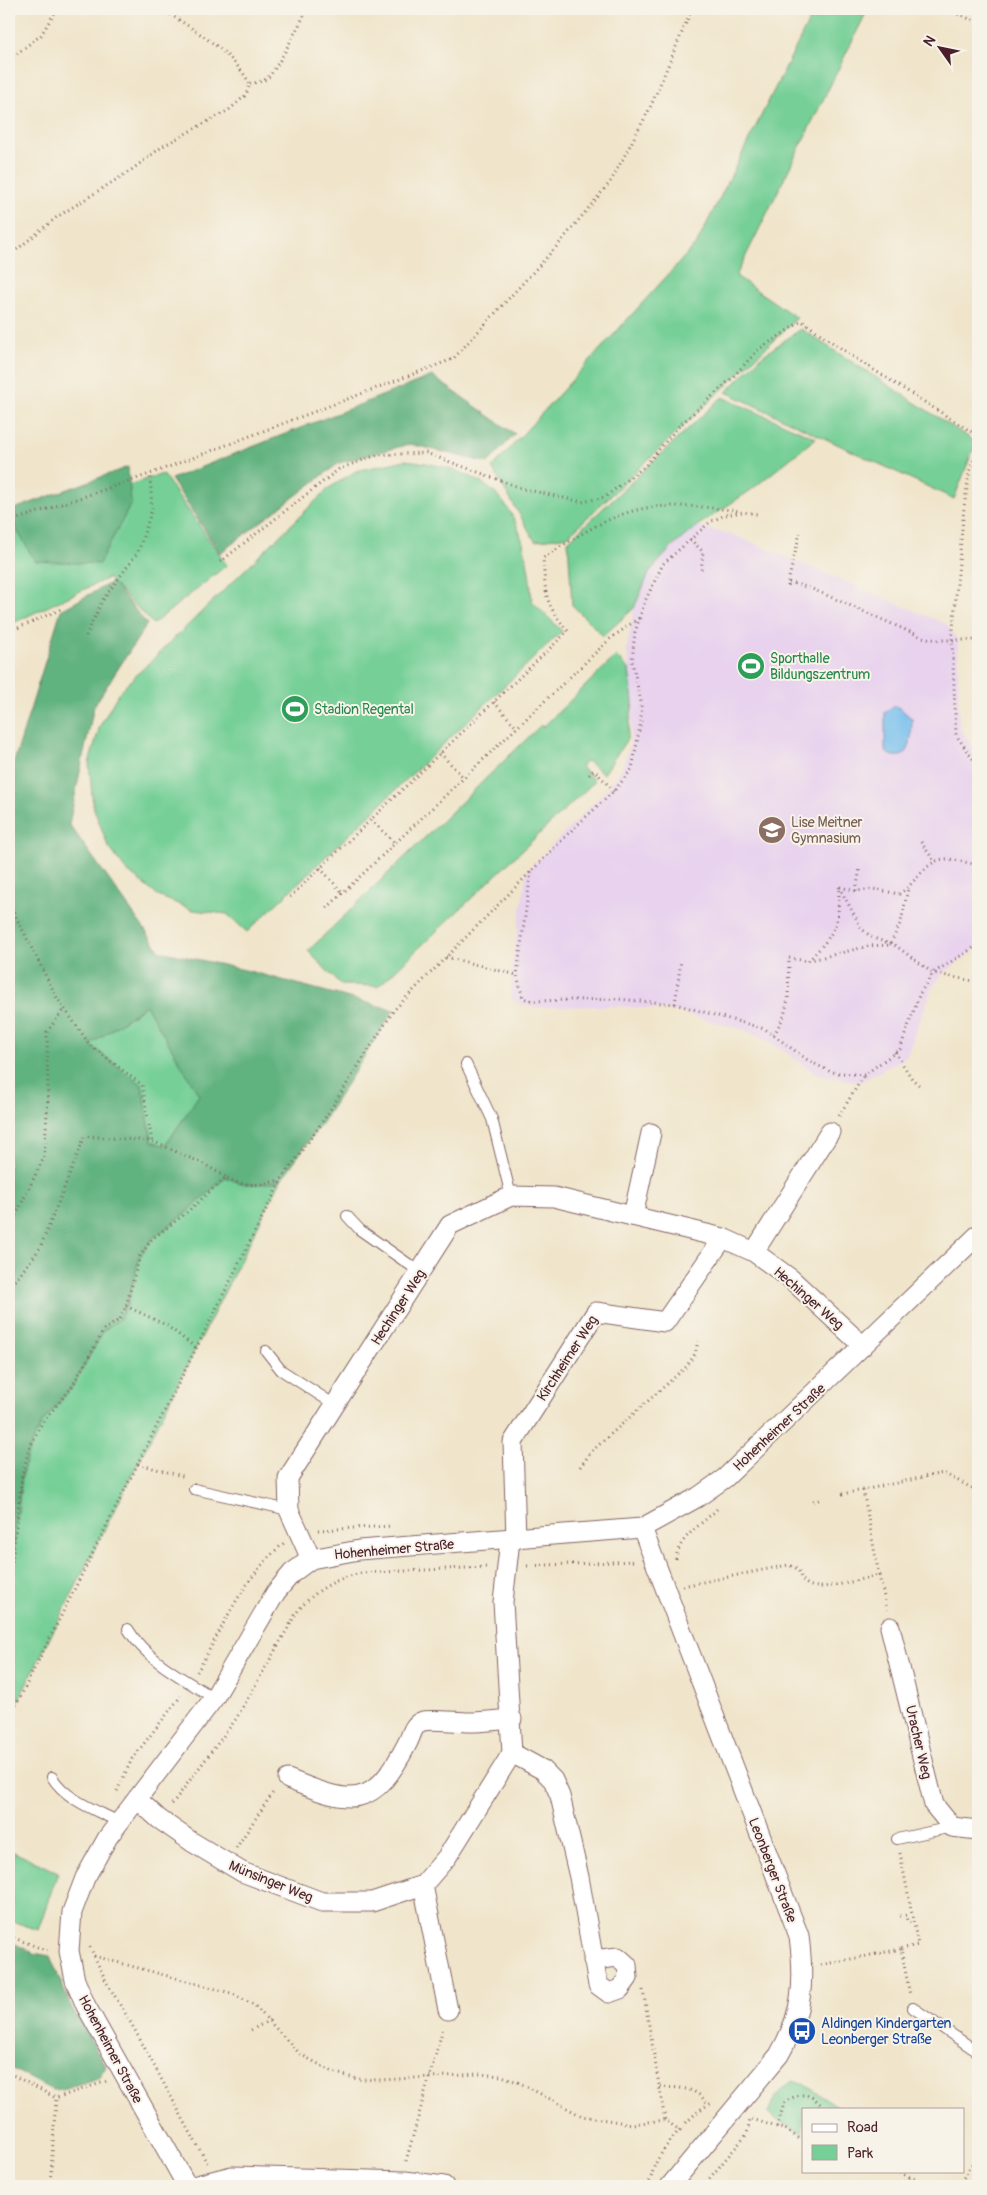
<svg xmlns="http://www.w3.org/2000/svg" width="987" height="2195" font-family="Pangolin,sans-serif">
<rect width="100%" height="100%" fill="#f7f3e8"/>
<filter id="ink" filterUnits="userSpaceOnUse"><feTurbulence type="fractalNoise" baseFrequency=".02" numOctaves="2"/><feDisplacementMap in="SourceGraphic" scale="10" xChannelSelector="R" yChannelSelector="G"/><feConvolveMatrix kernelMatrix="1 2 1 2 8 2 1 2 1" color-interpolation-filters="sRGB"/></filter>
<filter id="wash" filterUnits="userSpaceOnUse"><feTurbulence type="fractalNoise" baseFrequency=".0096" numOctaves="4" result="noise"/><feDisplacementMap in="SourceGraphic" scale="20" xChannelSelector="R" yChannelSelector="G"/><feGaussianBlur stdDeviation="1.12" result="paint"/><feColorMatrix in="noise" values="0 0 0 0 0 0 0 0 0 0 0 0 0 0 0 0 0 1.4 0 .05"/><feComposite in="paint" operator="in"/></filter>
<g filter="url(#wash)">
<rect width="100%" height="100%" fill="#f0e5cb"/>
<polygon fill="#e8d2ee" points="697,526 736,536 946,624 958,640 959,728 975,748 978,759 978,948 941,975 932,989 906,1057 860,1082 816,1074 780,1048 745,1030 673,1011 620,1006 532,1007 519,1004 511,997 511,972 527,871 606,790 622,768 630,744 633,702 627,649 634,608 650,571 672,547"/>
<g fill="#75cf96" stroke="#607760">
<polygon points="815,9 868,9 736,276 797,318 568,536 535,541 492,468 697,243"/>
<polygon points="801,329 976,442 954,499 726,392 762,356"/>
<polygon points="722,397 816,438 751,490 697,526 672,547 650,571 634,608 603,636 572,605 568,541"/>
<path d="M405,460C500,471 525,509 532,601L562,631L247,932L227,914L193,910L158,896L126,870L108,846L93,806L89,763L100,726L119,692L329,488L356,471Z"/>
<polygon points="163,474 227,565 153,624 108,578 9,625 9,516 35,561 131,504 129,485"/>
<polygon points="616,656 629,669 633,702 627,739 604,774 587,761 581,767 595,781 379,986 341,985 308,951 541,725 543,727"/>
<polygon points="146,1005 200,1095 165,1146 152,1141 142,1085 90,1045"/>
<path d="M226,1177C242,1186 263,1184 281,1180L9,1719V1571L12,1562L22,1474L29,1449L42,1423L72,1387L104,1330L120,1318L127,1306L140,1256L152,1239L186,1213Z"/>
<polygon points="9,1850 58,1872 38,1930 9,1920"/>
<polygon points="792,2080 802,2083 842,2109 803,2109 803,2135 768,2114 774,2099"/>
</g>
<g fill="#60b27f" stroke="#556855" fill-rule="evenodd">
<polygon points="432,376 515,434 488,463 410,444 339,463 220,553 171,479"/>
<polygon points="128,467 131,504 99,564 35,561 9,516 9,511"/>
<path d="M112,582L147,624L94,706L69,824L160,951L245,970L394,1010L323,1121L281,1180C261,1185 244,1187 226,1177L186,1213L152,1239L140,1256L126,1306L120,1319L104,1330L72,1387L42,1423L29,1449L22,1474L12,1562L9,1571V778L61,610ZM146,1005L199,1095L165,1146L152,1141L142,1085L90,1045Z"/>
<polygon points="9,1941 34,1953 50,1956 72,2009 106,2066 98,2078 63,2089 52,2090 9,2067"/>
</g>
<path fill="#76bfee" stroke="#606f8c" d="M895,706L901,709L912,719C911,732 913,759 895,756C890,756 888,754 885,750V712Z"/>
</g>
<g filter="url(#ink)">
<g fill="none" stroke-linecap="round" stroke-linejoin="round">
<defs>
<g id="lane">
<polyline points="466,1064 492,1119 511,1196"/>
<polyline points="347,1216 360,1230 420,1272"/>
<polyline points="266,1351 281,1370 335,1405"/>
<polyline points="194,1489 289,1510"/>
<path d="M128,1629C147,1661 183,1678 214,1698"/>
<path d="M52,1777C66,1800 96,1810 119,1822"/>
<polyline points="897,1839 952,1827"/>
<polyline points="913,2008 978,2052"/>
</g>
<g id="street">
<polyline points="633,1216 651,1133"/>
<polyline points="754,1252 830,1132"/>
<path d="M642,1528L799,1936C805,1983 803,2013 779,2055L670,2186"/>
<polyline points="516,1539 513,1442 596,1312 665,1322 723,1238"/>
<polyline points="510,1540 503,1602 512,1753 543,1770 553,1780 560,1796 579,1877 598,1985 609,1993 620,1989 628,1978 627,1965 618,1957 593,1960"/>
<polyline points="311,1559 289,1510 288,1478 450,1225 511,1196 554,1197 723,1238 754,1252 791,1279 863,1346"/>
<polyline points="890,1627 934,1805 952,1827 978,1830"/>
<path d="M288,1779C352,1805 373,1811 408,1742C412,1734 413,1724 423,1721C431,1719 459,1722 469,1722C483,1722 498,1720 512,1719"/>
<polyline points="137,1799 159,1819 192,1842 242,1872 322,1902 372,1902 423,1885 447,1857 512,1753"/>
<polyline points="423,1885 448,2010"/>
<polyline points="187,2186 86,2006 75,1980 69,1951 72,1912 85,1878 108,1837 214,1698 276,1592 292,1573 311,1559 359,1550 642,1528 698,1497 725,1478 978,1235"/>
<polyline points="193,2186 232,2176 405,2181 444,2186"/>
</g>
</defs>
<use href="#lane" stroke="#846463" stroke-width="12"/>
<use href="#street" stroke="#846463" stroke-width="21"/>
<g stroke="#846463" stroke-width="3" stroke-dasharray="1 4" stroke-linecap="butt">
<polyline points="944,9 978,22"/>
<polyline points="9,60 41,35 57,9"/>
<path d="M250,84C255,82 261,82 266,79C276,73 299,23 308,9"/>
<path d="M9,256L57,217L130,171L163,146L229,110L246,95L250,84C230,49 195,31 162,9"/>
<polyline points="9,522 150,474 453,359 558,245 611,181 650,108 692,9"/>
<polyline points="690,539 703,552 701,572"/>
<polyline points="220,562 339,469 377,455 426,453 524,489 582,502 605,497 645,466 678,427 731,379 759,349 802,321 855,358 978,436"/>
<polyline points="788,582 800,533"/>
<polyline points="788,586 788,582 810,588 922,637 937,640 978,640"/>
<polyline points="9,632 61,609"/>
<polyline points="86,636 102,601 138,552 152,509 150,474"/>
<polyline points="494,702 516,727"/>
<polyline points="440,753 463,777"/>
<polyline points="973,759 956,735 952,640 964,507 970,468 978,452"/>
<polyline points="589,775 594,770 614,791"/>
<polyline points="371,820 395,843"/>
<polyline points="921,842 934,861"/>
<polyline points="320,868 343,893"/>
<polyline points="531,872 517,975 523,998 533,1001 617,999 675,1004 765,1029 809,1061 831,1072 864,1075 900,1049 920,993 933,973 978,945"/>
<polyline points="839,887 862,929 871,937 896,946 933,973 978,982"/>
<path d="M840,887L856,891L873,889L899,894C916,884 927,857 948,859C958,860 968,863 978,865"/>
<polyline points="856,891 860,868"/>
<path d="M290,897L568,631C543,602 546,594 543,558C576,537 615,510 655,507C683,504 712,508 740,511"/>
<polyline points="9,903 57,998 90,1045 142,1085 152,1141"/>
<polyline points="327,908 610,639 639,618"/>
<polyline points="446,957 517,975"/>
<path d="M808,961C835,933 839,927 839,888"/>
<polyline points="675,1004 681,960"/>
<polyline points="774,1035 784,1016 788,999 789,958 807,961 869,946 890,945 901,922 908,889"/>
<polyline points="895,1052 912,1079 919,1085"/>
<polyline points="839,1116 864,1075"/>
<polyline points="9,1229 44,1157 48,1099 47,1032 64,1009"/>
<polyline points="9,1289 40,1248 85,1136 152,1141 202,1163 226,1177"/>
<polyline points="126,1306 166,1325 196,1348"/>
<polyline points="138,1464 186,1477"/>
<polyline points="580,1467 592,1451 686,1367 695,1354 698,1341"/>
<polyline points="842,1494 863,1490"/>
<polyline points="813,1501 822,1499"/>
<polyline points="318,1530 392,1526"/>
<path d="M676,1559C678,1537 703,1524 717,1509"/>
<polyline points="527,1566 635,1561"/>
<path d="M9,1571L12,1562L22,1474L29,1449L42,1423L72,1387L104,1330L120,1319L126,1306L140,1256L152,1239L186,1213L226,1177C243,1188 261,1185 280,1180"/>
<polyline points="879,1575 863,1490 943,1473 978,1491"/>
<path d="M683,1586L788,1565L798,1569C801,1576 802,1582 809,1585C822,1592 863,1578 879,1575L887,1610"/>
<path d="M197,1672C223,1627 243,1577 284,1543"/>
<polyline points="9,1719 281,1180 323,1121 394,1010 574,828 614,791 632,769 641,721 641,702 632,661 635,632 645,601 663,564 710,522 725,515 743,512 757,514"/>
<polyline points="117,1791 132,1759 181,1696"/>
<path d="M172,1804L236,1719L297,1612C314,1591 334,1579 361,1573L488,1567"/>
<polyline points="236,1848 274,1791"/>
<polyline points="900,1853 918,1945 901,1949"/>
<polyline points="900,1916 906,1915 907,1921 913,1924"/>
<polyline points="9,1936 50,1952"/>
<polyline points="90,1947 107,1983 131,2023 207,2163"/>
<polyline points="94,1956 231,1993 254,2005 300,2054 333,2072 357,2079 382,2080 479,2074 502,2076 520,2083 582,2116 632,2124 665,2120"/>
<polyline points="821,1965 901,1949 910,1995"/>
<polyline points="643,1990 665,2120 681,2131"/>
<polyline points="251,2030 270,2020"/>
<polyline points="9,2073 56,2098 107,2081"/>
<path d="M660,2087C679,2088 696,2086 707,2104"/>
<polyline points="752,2119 786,2130 803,2141"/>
<path d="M777,2127L784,2103C800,2091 812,2092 824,2109"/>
<polyline points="406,2161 443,2028"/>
<polyline points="895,2171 933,2186"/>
<polyline points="50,2186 56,2098"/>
<path d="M647,2186C652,2179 652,2169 657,2161C665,2145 696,2107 713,2103"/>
<polyline points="703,2186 747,2134 750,2120"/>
<polyline points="903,2186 910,2177"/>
<polyline points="958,2186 978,2155"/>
</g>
<use href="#lane" stroke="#fff" stroke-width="10"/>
<use href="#street" stroke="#fff" stroke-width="19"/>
</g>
</g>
<defs>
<symbol id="stadium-disc" viewBox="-11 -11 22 22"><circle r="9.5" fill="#2e9e5b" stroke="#f7f3e8"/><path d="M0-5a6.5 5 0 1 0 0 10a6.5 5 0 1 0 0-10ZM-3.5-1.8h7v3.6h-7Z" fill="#fff"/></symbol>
<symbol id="school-disc" viewBox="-11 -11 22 22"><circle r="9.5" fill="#8d6e63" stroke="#f7f3e8"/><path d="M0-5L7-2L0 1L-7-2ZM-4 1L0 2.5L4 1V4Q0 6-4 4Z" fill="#fff"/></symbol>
<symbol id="bus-disc" viewBox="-11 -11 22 22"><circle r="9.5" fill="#1a4fb4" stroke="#f7f3e8"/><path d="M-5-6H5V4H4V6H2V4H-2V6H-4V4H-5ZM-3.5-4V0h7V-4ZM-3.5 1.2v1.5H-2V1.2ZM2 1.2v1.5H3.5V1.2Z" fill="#fff"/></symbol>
</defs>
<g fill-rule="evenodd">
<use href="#stadium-disc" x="735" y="650" width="32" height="32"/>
<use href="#stadium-disc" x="279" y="693" width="32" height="32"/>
<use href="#school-disc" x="756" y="814" width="32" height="32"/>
<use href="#bus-disc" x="786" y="2015" width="32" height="32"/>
</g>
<g text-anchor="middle" stroke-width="4" stroke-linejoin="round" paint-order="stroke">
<g font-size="14" fill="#27864d" stroke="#f7f3e8" text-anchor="start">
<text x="770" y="663">Sporthalle<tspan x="770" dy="16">Bildungszentrum</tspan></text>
<text x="314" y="714">Stadion Regental</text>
</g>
<g font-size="14" fill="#785e54" stroke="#f7f3e8" text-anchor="start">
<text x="791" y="827">Lise Meitner<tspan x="791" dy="16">Gymnasium</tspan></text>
</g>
<g font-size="14" fill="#4a1f2b" stroke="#f7f3e8">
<text transform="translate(809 1298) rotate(41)" y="5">Hechinger Weg</text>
<text transform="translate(398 1307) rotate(-57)" y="5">Hechinger Weg</text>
<text transform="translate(567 1358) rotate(-57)" y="5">Kirchheimer Weg</text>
<text transform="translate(779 1427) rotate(-43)" y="5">Hohenheimer Straße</text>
<text transform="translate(394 1549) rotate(-5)" y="5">Hohenheimer Straße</text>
<text transform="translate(919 1742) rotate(77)" y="5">Uracher Weg</text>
<text transform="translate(773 1870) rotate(69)" y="5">Leonberger Straße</text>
<text transform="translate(271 1881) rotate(22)" y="5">Münsinger Weg</text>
<text transform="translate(111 2049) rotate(62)" y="5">Hohenheimer Straße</text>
</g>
<g font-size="14" fill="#164399" stroke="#f7f3e8" text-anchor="start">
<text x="821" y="2028">Aldingen Kindergarten<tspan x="821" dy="16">Leonberger Straße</tspan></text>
</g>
</g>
<rect width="987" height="2195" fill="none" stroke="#f7f3e8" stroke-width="30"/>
<rect x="802" y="2108" width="162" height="65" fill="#f7f3e8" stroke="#b29e9c"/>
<rect x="812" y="2124" width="25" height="8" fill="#ffffff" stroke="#b29e9c"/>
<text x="847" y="2132" font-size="15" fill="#4a1f2b">Road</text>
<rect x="812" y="2145" width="25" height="15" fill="#75cf96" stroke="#b29e9c"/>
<text x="847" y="2158" font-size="15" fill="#4a1f2b">Park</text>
<g transform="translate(940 48) rotate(303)" stroke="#f7f3e8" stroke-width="4" paint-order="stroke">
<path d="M0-4L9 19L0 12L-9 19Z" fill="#4a1f2b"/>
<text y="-8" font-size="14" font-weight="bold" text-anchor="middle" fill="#4a1f2b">N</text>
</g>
</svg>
